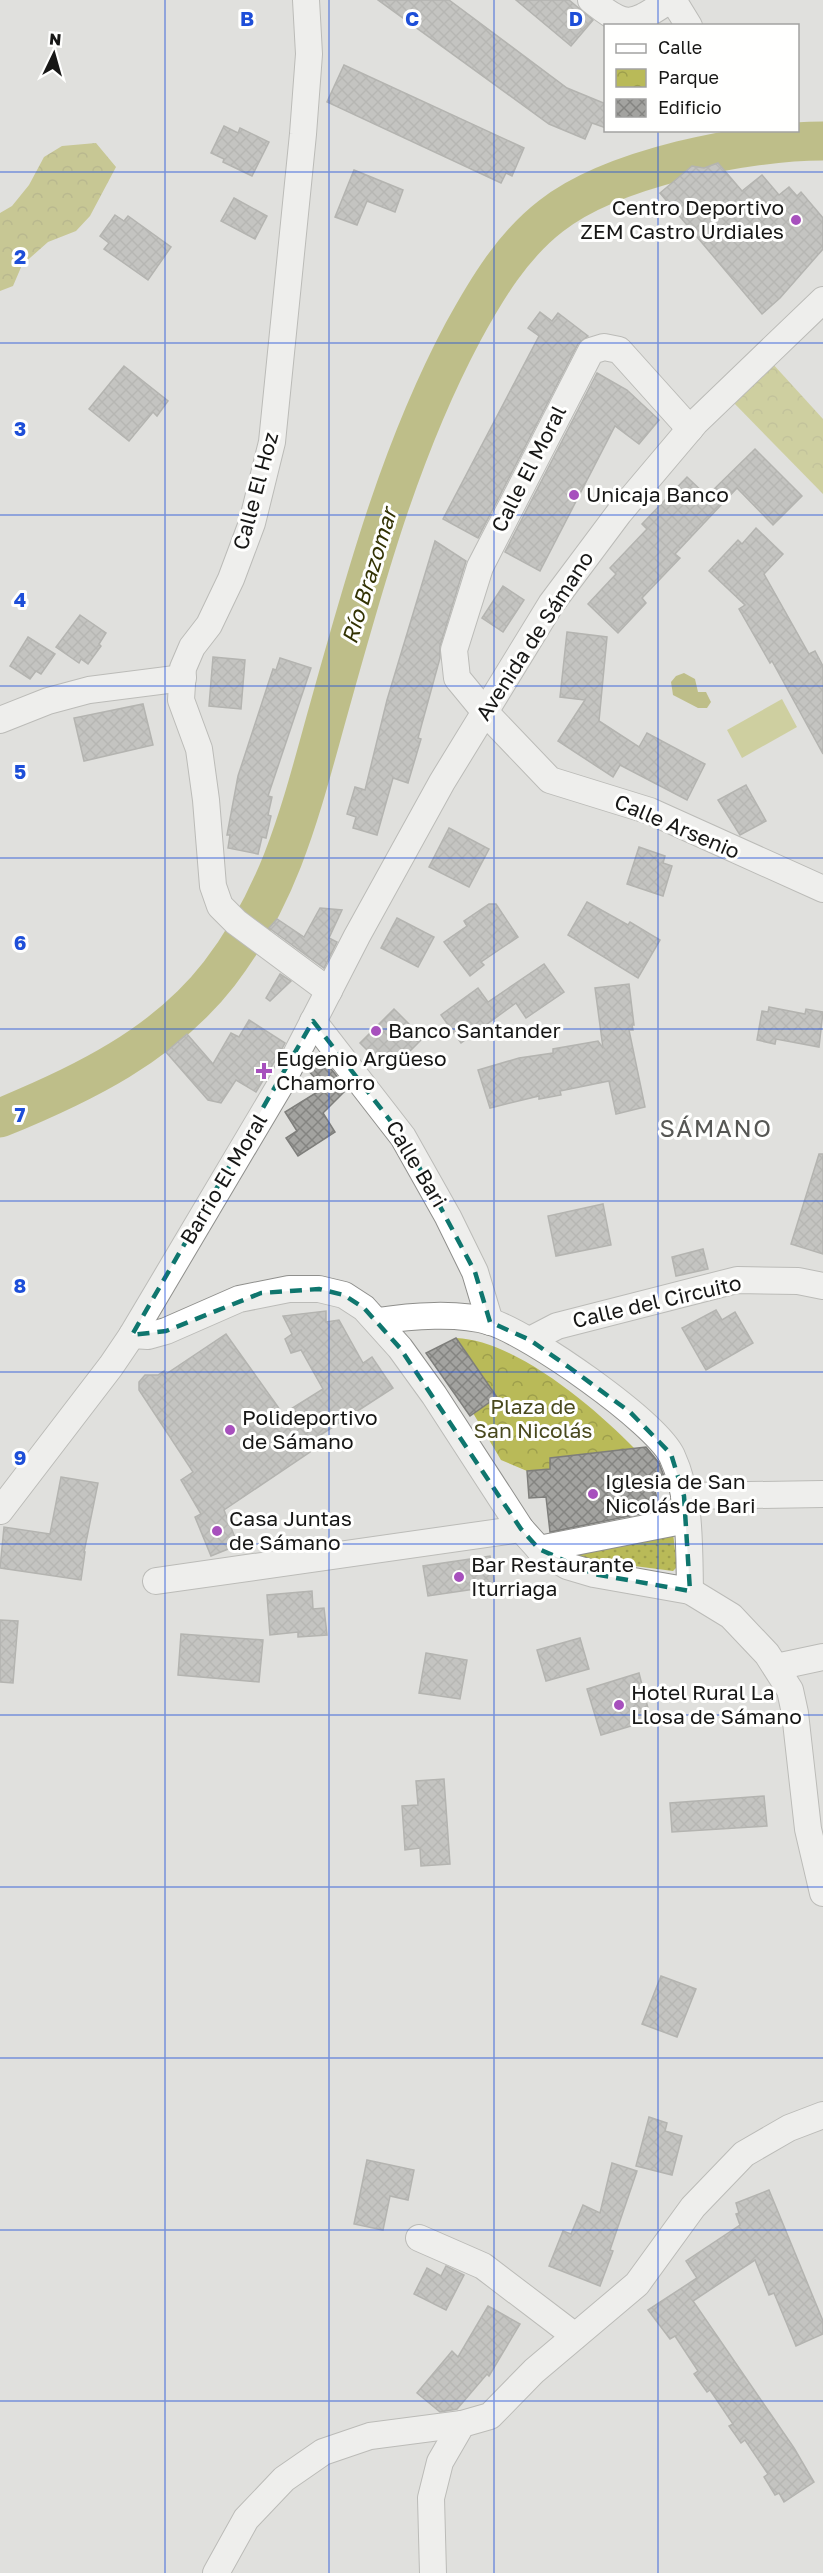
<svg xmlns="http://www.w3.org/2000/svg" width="823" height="2573" font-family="'Golos Text',sans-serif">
<defs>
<pattern id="grass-dots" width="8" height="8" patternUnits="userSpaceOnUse" patternTransform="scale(1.5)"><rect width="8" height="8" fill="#b9ba58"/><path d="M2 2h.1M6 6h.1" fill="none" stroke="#9e9f4c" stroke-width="1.8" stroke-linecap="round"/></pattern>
<pattern id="forest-crowns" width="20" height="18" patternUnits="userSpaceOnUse" patternTransform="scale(1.5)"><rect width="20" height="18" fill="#a9a83c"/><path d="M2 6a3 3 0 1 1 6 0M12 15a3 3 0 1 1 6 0" fill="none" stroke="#898831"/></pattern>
<pattern id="park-crowns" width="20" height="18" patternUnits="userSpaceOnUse" patternTransform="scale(1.5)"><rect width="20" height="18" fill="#b9ba58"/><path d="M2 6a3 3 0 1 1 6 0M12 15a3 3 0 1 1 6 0" fill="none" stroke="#9e9f4c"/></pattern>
<pattern id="building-cross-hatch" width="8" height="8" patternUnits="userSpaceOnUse" patternTransform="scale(1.5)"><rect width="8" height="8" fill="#a3a3a0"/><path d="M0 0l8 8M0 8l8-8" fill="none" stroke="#848481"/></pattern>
</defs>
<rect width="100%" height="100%" fill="#e0e0dd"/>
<polygon fill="url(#grass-dots)" points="673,1533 677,1567 673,1571 580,1559 572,1552"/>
<polygon fill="url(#forest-crowns)" points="96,143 116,167 90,216 76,231 48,242 22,265 13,286 0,291 0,213 12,206 29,185 44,157 62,146"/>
<g fill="url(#park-crowns)">
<polygon points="772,363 823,419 823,494 733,402"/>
<path d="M456,1338C515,1340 594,1407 634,1448L550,1469L527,1471L501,1460L473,1413L497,1397Z"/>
</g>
<polygon fill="#b9ba58" points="782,699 797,727 742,758 727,730"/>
<polygon fill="#969624" points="684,673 695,679 698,692 706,692 711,702 707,708 698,708 673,695 671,682 676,676"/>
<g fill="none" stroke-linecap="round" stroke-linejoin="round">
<path stroke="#969624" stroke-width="39" d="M0,1118C81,1085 164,1045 219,974C280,895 300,813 326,719C363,587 398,454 463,332C486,290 512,246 551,216C612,168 746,141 823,141"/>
</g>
<g fill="url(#building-cross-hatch)" stroke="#7e7e7b" stroke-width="1.5">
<polygon points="378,0 449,0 567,88 606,104 606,128 592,123 585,139 549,124"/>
<polygon points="516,0 569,0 593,20 571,46"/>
<polygon points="344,65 524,148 512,176 506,173 501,183 327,102"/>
<polygon points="224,126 238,133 240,128 269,142 252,176 223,162 224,159 211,153"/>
<polygon points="718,163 742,191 762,175 779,195 789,187 797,196 801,192 823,218 823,249 780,298 762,314 660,193 692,166 704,168"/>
<polygon points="354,170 403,190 395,212 367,201 357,225 335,217"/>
<polygon points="234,198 267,216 255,239 221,221"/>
<polygon points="115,215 124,221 128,216 171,247 148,280 104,249 109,243 100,236"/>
<polygon points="540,312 552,321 558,313 588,336 578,344 478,538 443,519 539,336 528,328"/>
<polygon points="124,366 168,401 157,416 153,412 129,441 89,409"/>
<polygon points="597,373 627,390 659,420 639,444 615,426 540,571 505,552"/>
<polygon points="755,449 802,496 773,525 737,488 675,554 680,558 642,598 646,603 618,633 588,604 616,574 610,568 647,529 642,524 687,477 707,496"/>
<polygon points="756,528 783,554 764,574 809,654 815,651 823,666 823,754 772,661 770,663 739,609 745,605 709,571 738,540 742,544"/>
<polygon points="435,541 466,561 440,646 440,658 418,738 421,739 408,783 393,778 377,835 353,828 356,817 347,814 355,787 365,790 387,700"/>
<polygon points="503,586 524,600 503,632 482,618"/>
<polygon points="80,615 106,633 99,644 101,646 88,664 81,659 79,663 56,647"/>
<polygon points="567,632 607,637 599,721 639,747 647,733 705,764 687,800 620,765 613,777 558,741 585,700 560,697"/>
<polygon points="28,637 55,654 41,674 36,671 30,679 10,666"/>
<polygon points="213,657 245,660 241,709 209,706"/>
<polygon points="280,658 311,668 268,796 272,797 268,815 271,816 266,838 262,837 258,854 228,848 230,835 227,835 238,776 273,669 276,670"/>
<polygon points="143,704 153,745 84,761 74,718"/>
<polygon points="746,785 766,821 740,835 718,800"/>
<polygon points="449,828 489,849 469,887 429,867"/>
<polygon points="639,847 665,856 663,863 672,866 663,896 627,884"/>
<polygon points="587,902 628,925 630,922 660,940 638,978 568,935"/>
<polygon points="489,904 496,904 518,937 481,962 484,965 470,976 444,942 467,926 464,921"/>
<polygon points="320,908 342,910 329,938 337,942 324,968 269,928 277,919 304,937"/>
<polygon points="397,918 434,937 418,967 381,948"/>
<polygon points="544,964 564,992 526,1018 516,1003 461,1043 441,1015 478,988 488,1002"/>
<polygon points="280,974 291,981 270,1001 266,998"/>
<polygon points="629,984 634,1025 632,1025 633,1030 629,1030 645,1107 616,1114 609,1081 560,1091 561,1095 539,1099 539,1096 490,1108 478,1070 519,1058 553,1053 553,1049 598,1041 603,1048 595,988"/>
<polygon points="769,1007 805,1014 806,1009 823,1012 819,1047 776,1039 775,1044 757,1040 762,1011 768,1012"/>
<polygon points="394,1009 423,1038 389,1072 360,1043"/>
<polygon points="249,1020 285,1043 278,1056 256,1092 236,1080 221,1103 208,1100 166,1052 187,1034 213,1064 231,1033 239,1037"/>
<polygon points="320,1055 347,1089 323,1113 335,1132 298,1156 286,1138 297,1131 285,1112 324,1088 306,1068"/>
<polygon points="819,1154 823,1154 823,1254 791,1244"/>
<polygon points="603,1204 611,1245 556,1256 548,1216"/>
<polygon points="703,1249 708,1269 676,1276 672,1257"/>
<polygon points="716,1310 722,1320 735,1312 753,1343 706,1370 682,1328"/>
<polygon points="326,1311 326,1322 339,1320 363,1363 372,1357 393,1388 305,1445 310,1452 224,1510 238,1545 211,1556 195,1517 201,1514 181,1480 193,1472 139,1390 139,1382 145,1375 158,1375 164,1371 166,1374 226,1334 283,1414 323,1389 301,1350 291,1353 285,1339 292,1334 283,1316"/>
<polygon points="456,1338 497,1397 470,1416 426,1353"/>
<polygon points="646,1447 659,1463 665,1479 655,1491 660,1510 550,1532 546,1497 529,1498 527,1471 550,1469 550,1458"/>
<polygon points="61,1477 98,1483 84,1552 85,1552 81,1580 0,1568 4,1527 50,1534"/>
<polygon points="490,1556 495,1586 428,1596 423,1566"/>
<polygon points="312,1591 313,1609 324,1608 327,1635 298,1637 298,1632 270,1635 267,1595"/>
<polygon points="0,1620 18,1621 13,1683 0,1682"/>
<polygon points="181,1634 263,1640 259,1682 178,1675"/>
<polygon points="580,1638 589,1669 546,1681 537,1650"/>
<polygon points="426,1653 467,1660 460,1699 419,1693"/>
<polygon points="639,1673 651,1720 601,1735 587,1689"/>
<polygon points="444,1779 450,1864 421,1866 420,1848 405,1850 402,1806 418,1805 416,1781"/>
<polygon points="764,1796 767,1826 672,1832 670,1803"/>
<polygon points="661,1976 696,1989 677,2037 642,2024"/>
<polygon points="649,2117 667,2123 665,2131 682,2136 672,2175 636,2166"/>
<polygon points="367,2160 414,2170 408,2200 390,2196 383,2230 354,2224"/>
<polygon points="612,2163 637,2171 610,2250 613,2251 600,2286 549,2266 563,2231 571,2234 583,2205 600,2213"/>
<polygon points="769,2190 823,2321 823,2334 796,2346 774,2293 769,2295 755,2260 693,2301 794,2448 814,2482 784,2502 779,2493 775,2495 764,2477 768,2474 745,2440 741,2443 729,2426 733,2424 710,2390 707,2392 694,2374 698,2371 675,2336 670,2339 648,2310 697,2278 686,2261 740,2225 736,2214 739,2213 736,2203"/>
<polygon points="446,2266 464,2275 446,2310 414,2294 427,2268 441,2276"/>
<polygon points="488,2306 520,2324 489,2376 487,2374 457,2409 440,2412 417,2393 452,2351 458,2357"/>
</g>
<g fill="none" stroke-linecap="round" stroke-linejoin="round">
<defs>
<g id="minor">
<polyline points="306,0 309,54 303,134 272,442 252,523 231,579 209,625 192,647 183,668 181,700 199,749 206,800 213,886 220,906 236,922 329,991"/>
<path d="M591,0C629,31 632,24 670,0"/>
<polyline points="673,0 689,26"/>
<polyline points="690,429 619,350 604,347 591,351 480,567 454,650 457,678 485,712 550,780 650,811 823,889"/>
<polyline points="0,720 48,701 89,690 183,678"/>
<polyline points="313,1021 403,1137 448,1217 475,1272 490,1322"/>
<path d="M378,1321C410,1316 459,1312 491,1322C530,1334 655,1421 672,1456C691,1497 689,1546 690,1591"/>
<polyline points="132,1335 148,1336 166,1331 239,1299 289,1289 319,1289 344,1295 364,1308 400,1348 434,1395 521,1529 539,1549 567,1566 594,1574 690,1591 731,1616 767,1654 790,1690 795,1713 808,1829 823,1893"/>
<polyline points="530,1340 557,1326 737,1280 798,1281 823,1286"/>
<polyline points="684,1496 823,1494"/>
<polyline points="0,1511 111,1366 132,1335 282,1082 357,936 442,782 551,604 619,513 695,423 823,300"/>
<polyline points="539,1549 687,1520"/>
<polyline points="156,1581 521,1529"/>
<polyline points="776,1667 823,1657"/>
<polyline points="419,2238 483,2266 575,2336"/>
<polyline points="216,2573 246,2519 284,2479 323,2452 370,2436 462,2424"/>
<polyline points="433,2573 431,2498 440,2462 462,2424 490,2416 534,2371 637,2284 693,2207 744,2154 789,2128 823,2115"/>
</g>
</defs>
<use href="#minor" stroke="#8f8f8c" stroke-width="28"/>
<use href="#minor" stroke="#fff" stroke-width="26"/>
</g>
<path d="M0 0H823V2573H0ZM313,1021L403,1137L475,1272L490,1322L530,1340L570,1368L630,1412L671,1454L684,1496L690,1591L594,1574L539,1549L521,1529L400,1348L364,1308L344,1295L319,1289L261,1293L166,1331L132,1335Z" fill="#e0e0dd" fill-opacity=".55" fill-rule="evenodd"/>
<path fill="none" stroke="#0f766e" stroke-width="4.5" stroke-dasharray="12 8" stroke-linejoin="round" d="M313,1021L403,1137L475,1272L490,1322L530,1340L570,1368L630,1412L671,1454L684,1496L690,1591L594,1574L539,1549L521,1529L400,1348L364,1308L344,1295L319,1289L261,1293L166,1331L132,1335Z"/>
<path fill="none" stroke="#1d4ed8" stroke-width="1.5" stroke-opacity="0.55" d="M165,0V2573M329,0V2573M494,0V2573M658,0V26M658,130V2573M0,172H823M0,343H823M0,515H823M0,686H823M0,858H823M0,1029H823M0,1201H823M0,1372H823M0,1544H823M0,1715H823M0,1887H823M0,2058H823M0,2230H823M0,2401H823"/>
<g fill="#a750bd" stroke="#fffffe" stroke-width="2">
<circle cx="796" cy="220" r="6"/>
<circle cx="574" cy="495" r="6"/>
<circle cx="376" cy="1031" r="6"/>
<path d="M261 1062h6v6h6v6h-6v6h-6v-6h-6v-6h6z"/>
<circle cx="230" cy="1430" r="6"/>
<circle cx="593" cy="1494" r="6"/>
<circle cx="217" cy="1531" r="6"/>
<circle cx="459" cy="1577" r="6"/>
<circle cx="619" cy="1705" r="6"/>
</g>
<g text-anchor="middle" stroke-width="6" stroke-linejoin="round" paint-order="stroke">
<g font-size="21" fill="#171716" stroke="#fffffe" text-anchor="start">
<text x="784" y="215" text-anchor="end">Centro Deportivo<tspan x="784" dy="24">ZEM Castro Urdiales</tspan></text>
<text x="586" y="502">Unicaja Banco</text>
<text x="388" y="1038">Banco Santander</text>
<text x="276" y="1066">Eugenio Argüeso<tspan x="276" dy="24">Chamorro</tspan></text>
<text x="242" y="1425">Polideportivo<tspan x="242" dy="24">de Sámano</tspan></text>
<text x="605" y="1489">Iglesia de San<tspan x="605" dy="24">Nicolás de Bari</tspan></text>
<text x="229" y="1526">Casa Juntas<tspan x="229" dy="24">de Sámano</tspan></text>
<text x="471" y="1572">Bar Restaurante<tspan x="471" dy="24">Iturriaga</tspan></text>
<text x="631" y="1700">Hotel Rural La<tspan x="631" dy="24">Llosa de Sámano</tspan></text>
</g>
<g font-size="21" fill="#171716" stroke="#fffffe">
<text transform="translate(529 469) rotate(-63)" y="7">Calle El Moral</text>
<text transform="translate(256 491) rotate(-75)" y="7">Calle El Hoz</text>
<text transform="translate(535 636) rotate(-57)" y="7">Avenida de Sámano</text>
<text transform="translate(677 827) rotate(23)" y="7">Calle Arsenio</text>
<text transform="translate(416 1164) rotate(59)" y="7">Calle Bari</text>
<text transform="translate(224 1179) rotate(-59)" y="7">Barrio El Moral</text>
<text transform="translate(657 1302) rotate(-13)" y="7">Calle del Circuito</text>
</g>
<g font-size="21" fill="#49491d" stroke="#fffffe">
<text x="533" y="1414">Plaza de<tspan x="533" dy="24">San Nicolás</tspan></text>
</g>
<g font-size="22" font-style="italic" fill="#323203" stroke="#fffffe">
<text transform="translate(369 576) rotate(-73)" y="8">Río Brazomar</text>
</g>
<g font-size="24" letter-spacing="1.5" fill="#565754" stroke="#fffffe">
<text x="716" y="1137">SÁMANO</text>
</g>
</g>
<g font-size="20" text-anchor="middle" font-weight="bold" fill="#1d4ed8" stroke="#fffffe" stroke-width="6" stroke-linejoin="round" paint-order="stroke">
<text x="247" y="26">B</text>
<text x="412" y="26">C</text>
<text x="576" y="26">D</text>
<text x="20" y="264">2</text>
<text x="20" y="436">3</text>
<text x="20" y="607">4</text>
<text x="20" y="779">5</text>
<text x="20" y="950">6</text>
<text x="20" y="1122">7</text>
<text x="20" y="1293">8</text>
<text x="20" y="1465">9</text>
</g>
<rect x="604" y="24" width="195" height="108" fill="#fffffe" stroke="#a2a2a1" stroke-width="1.5"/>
<rect x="616" y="44" width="30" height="9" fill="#ffffff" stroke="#a2a2a1" stroke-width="1.5"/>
<text x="658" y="54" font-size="18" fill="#171716">Calle</text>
<rect x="616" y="69" width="30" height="18" fill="url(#park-crowns)" stroke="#a2a2a1" stroke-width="1.5"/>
<text x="658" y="84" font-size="18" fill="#171716">Parque</text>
<rect x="616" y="99" width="30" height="18" fill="url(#building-cross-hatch)" stroke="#a2a2a1" stroke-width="1.5"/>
<text x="658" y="114" font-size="18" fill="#171716">Edificio</text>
<g transform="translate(54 54) rotate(5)" stroke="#fffffe" stroke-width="4.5" paint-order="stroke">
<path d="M0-4.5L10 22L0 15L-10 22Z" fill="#171716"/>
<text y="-9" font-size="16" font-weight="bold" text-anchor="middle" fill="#171716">N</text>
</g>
</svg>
